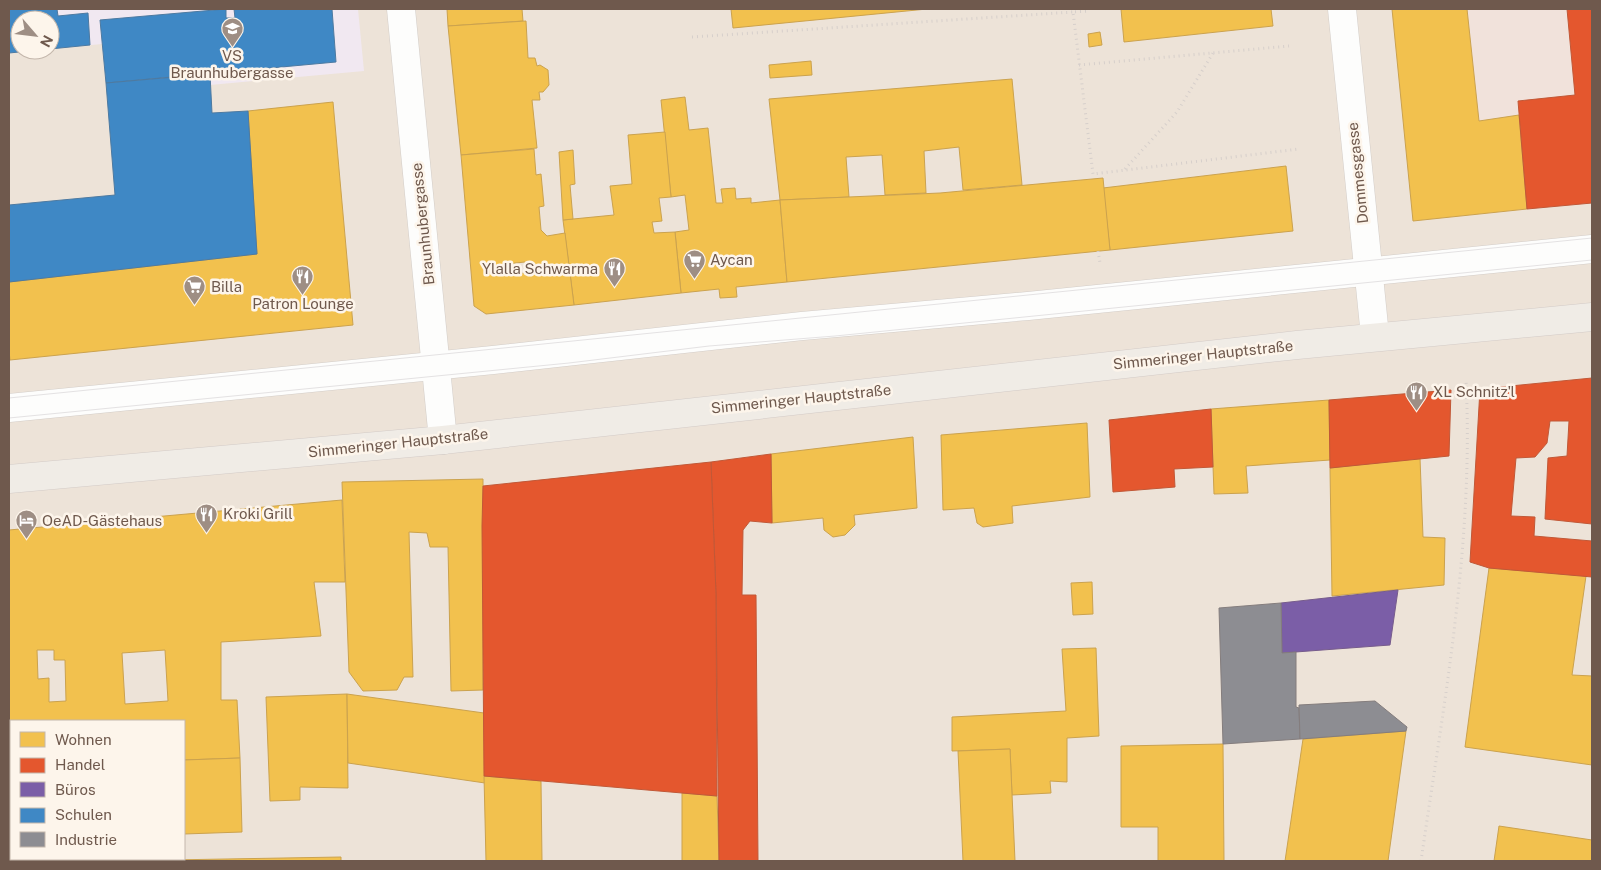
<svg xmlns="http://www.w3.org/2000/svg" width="1601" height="870" font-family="'Public Sans',sans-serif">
<rect width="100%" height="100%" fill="#f4f0ea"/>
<path fill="#ede3d8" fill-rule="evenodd" d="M9,9H1592V861H9ZM20,20H50V50H20ZM11,721H184V859H11Z"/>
<polygon fill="#f1e2db" points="1392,9 1592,9 1592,203 1413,221"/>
<polygon fill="#f1e8f1" points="9,9 358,9 364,71 210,85 209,74 106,83 102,44 50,49 50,20 20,20 20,50 39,50 9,53"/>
<g fill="#f2c14e" stroke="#cba24e" fill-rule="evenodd">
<polygon points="447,9 522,9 523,21 448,26"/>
<polygon points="731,9 927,9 733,28"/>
<polygon points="1121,9 1271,9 1273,26 1124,42"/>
<polygon points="1392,9 1467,9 1479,121 1519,115 1527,209 1413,221"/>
<polygon points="526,21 528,58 535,58 537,66 540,65 548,70 549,85 543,92 539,92 540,100 532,100 537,148 461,155 448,26"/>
<polygon points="1100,32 1102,45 1089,47 1088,34"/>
<polygon points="811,61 812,75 770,78 769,65"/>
<polygon points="1012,79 1022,185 963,190 959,147 924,151 926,193 885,195 882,155 846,157 849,197 780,200 769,99"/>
<polygon points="685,97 689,130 708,128 716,203 723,203 721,189 735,188 736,199 751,198 751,203 780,200 787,282 736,287 737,297 720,298 719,289 681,293 675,232 689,230 685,195 671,197 661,100"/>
<polygon points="333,102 353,325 10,360 9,351 9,282 257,254 248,111"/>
<polygon points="665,132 671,197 659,198 662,221 652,222 654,233 675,232 681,293 574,305 563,220 614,215 610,186 632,184 628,135"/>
<path d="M534,149L536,175L541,174L544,206L539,207L541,230L547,236L565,233L574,305L486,314L474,306L461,155ZM525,262L526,273L506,274V264Z"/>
<polygon points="573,150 575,184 570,185 573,219 563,220 559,152"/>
<polygon points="1286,166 1293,231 1110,250 1103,188"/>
<polygon points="1103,178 1110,250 787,282 780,200 940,193"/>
<polygon points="1329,400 1330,460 1246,466 1248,493 1214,494 1211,409"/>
<polygon points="1087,423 1090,497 1012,506 1013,523 983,527 977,523 974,508 943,510 941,435"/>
<polygon points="913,437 917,508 854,515 855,525 845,535 833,537 824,530 823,518 772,523 771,454"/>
<polygon points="1420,458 1423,537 1445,538 1444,585 1332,596 1330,468"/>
<polygon points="483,479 483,690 451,691 448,547 430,547 427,533 409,532 413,677 404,677 397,690 363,691 349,672 342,482"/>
<path d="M342,500L345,582H314L321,636L221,642V700H237L240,758L184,760V721H11V766H9V530ZM37,650H54V660H65L66,701L49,702V678L38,679ZM165,650L168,701L125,704L122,653Z"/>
<polygon points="1489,568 1586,576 1572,675 1592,676 1592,765 1465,747"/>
<polygon points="1092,582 1093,614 1073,615 1071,583"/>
<polygon points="1096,648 1099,736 1067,738 1067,782 1050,781 1051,793 1012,795 1010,749 952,751 952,717 1066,711 1062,649"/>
<polygon points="347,694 348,788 300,787 300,800 270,801 266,697"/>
<polygon points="347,694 484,713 485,783 348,763"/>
<polygon points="1406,731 1388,861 1285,861 1303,739"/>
<polygon points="1223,744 1224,861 1158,861 1158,827 1121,827 1121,746"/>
<polygon points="1010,749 1015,861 963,861 958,751"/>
<polygon points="240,758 242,832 184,834 184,760"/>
<polygon points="9,766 11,766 11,859 42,860 9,860"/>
<polygon points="484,776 541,781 542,861 486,861"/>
<polygon points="682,793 717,796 719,861 682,861"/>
<polygon points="1499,826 1592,840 1592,861 1494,861"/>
<polygon points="341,857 341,861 112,861"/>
</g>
<g fill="#e4572e" stroke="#c15837">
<polygon points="1567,9 1592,9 1592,203 1527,209 1518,101 1575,95"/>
<polygon points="1592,378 1592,524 1545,519 1548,458 1567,456 1569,421 1550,421 1547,443 1535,457 1516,458 1511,516 1535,517 1534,536 1592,541 1592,577 1489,568 1470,562 1480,389"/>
<polygon points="1451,390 1449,456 1330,468 1329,400"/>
<polygon points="1211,409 1213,467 1174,469 1175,487 1113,492 1109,420"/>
<polygon points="771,454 772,523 750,521 743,530 742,595 756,595 758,861 719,861 716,595 711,462"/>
<polygon points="711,462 716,595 717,796 484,776 482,526 483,486"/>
</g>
<polygon fill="#7b5ea7" stroke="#775c8c" points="1398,590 1390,645 1282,653 1281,603"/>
<g fill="#3f88c5" stroke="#4d7aa1">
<polygon points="9,9 57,9 58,16 88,13 90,45 50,49 50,20 20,20 20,50 39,50 9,53"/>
<polygon points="226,9 226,18 235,18 234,9 332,9 336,62 106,83 100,20"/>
<polygon points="210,74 212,113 248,111 257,254 9,282 9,205 115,195 106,83"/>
</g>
<g fill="#8d8d92" stroke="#847d7d">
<polygon points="1281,603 1282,653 1296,652 1296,707 1299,708 1300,739 1223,744 1219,608"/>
<polygon points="1375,701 1407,727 1406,731 1300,739 1299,705"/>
</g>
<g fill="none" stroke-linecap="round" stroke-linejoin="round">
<defs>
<g id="minor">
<polyline points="401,9 443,440"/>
<polyline points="1342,9 1375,336"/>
<polyline points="9,408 493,360 802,326 1028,306 1592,249"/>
</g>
<polyline id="major" points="9,479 443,440 1297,345 1592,317"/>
</defs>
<use href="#minor" stroke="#d3cdc8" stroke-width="29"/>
<use href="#major" stroke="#d3cbc7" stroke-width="29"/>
<g stroke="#d6cfcb" stroke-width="3" stroke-dasharray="1 4" stroke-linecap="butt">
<polyline points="1089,9 1089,11 1073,12 1093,174 1299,149"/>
<polyline points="692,37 1073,12"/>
<polyline points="1079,65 1289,46"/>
<polyline points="1125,169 1177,112 1213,53"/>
<polyline points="1098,251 1100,263"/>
<path d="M1421,861C1444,702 1474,542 1466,381"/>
</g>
<use href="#minor" stroke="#fdfdfc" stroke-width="28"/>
<use href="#major" stroke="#f0ece6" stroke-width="28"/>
<g stroke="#e4e2e3" stroke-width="1">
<polyline points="9,398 1592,238"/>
<polyline points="9,418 569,363 709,346 835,336 1592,260"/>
</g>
</g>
<defs>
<symbol id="school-pin" viewBox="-11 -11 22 30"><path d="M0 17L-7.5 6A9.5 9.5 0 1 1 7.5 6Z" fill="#9e8e84" stroke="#fdf5eb"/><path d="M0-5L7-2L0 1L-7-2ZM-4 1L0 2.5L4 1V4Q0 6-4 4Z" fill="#fff"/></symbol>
<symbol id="supermarket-pin" viewBox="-11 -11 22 30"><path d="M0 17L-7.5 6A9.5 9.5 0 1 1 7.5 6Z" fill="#9e8e84" stroke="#fdf5eb"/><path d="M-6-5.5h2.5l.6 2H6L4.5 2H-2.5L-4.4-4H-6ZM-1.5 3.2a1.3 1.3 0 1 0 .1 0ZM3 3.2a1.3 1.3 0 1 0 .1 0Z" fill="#fff"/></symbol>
<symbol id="restaurant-pin" viewBox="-11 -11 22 30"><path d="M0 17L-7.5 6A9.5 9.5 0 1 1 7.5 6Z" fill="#9e8e84" stroke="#fdf5eb"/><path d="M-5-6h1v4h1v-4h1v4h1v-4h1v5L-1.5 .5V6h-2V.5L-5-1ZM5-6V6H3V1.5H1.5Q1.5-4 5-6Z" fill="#fff"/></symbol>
<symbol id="hotel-pin" viewBox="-11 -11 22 30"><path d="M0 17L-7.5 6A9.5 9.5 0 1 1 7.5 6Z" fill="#9e8e84" stroke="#fdf5eb"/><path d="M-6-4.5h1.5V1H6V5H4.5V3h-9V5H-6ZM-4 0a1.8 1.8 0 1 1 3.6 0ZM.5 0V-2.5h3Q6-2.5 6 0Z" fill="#fff"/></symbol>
</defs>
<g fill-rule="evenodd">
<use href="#school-pin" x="220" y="16" width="25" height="34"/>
<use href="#supermarket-pin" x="682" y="248" width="25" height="34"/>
<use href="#restaurant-pin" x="602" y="256" width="25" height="34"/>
<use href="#restaurant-pin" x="290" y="264" width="25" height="34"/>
<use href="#supermarket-pin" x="182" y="274" width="25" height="34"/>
<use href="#restaurant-pin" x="1404" y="380" width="25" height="34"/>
<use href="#restaurant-pin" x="194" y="502" width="25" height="34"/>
<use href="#hotel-pin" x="14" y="508" width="25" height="34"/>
</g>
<g text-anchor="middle" stroke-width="5" stroke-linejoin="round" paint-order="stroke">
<g font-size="15" fill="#6f594d" stroke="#fdf5eb" text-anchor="start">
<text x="232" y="61" text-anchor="middle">VS<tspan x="232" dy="17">Braunhubergasse</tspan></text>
<text x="710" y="265">Aycan</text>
<text x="598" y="274" text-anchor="end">Ylalla Schwarma</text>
<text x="211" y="292">Billa</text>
<text x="303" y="309" text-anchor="middle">Patron Lounge</text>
<text x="1433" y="397">XL Schnitz'l</text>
<text x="223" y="519">Kroki Grill</text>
<text x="42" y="526">OeAD-Gästehaus</text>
</g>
<g font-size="15" fill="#6f594d" stroke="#fdf5eb">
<text transform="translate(1358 173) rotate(-96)" y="5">Dommesgasse</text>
<text transform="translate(423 224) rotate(-96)" y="5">Braunhubergasse</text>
<text transform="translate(1203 355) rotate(-6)" y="5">Simmeringer Hauptstraße</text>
<text transform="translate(801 399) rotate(-6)" y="5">Simmeringer Hauptstraße</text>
<text transform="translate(398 443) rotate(-6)" y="5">Simmeringer Hauptstraße</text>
</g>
</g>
<rect width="1601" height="870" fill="none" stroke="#6f594d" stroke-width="20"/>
<rect x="10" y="720" width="175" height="140" fill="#fdf5eb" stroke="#c4b7ac"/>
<rect x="20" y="732" width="25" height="15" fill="#f2c14e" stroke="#c4b7ac"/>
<text x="55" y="745" font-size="15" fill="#6f594d">Wohnen</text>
<rect x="20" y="758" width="25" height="15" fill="#e4572e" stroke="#c4b7ac"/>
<text x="55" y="770" font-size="15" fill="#6f594d">Handel</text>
<rect x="20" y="782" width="25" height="15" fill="#7b5ea7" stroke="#c4b7ac"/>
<text x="55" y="795" font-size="15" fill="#6f594d">Büros</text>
<rect x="20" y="808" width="25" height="15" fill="#3f88c5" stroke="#c4b7ac"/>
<text x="55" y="820" font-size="15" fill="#6f594d">Schulen</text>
<rect x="20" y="832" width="25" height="15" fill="#8d8d92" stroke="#c4b7ac"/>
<text x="55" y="845" font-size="15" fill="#6f594d">Industrie</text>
<g transform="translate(35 35) rotate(118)"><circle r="24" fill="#fdf5eb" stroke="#c4b7ac"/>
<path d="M0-4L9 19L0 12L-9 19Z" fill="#9e8e84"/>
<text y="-8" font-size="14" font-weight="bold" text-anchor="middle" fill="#6f594d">N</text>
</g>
</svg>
